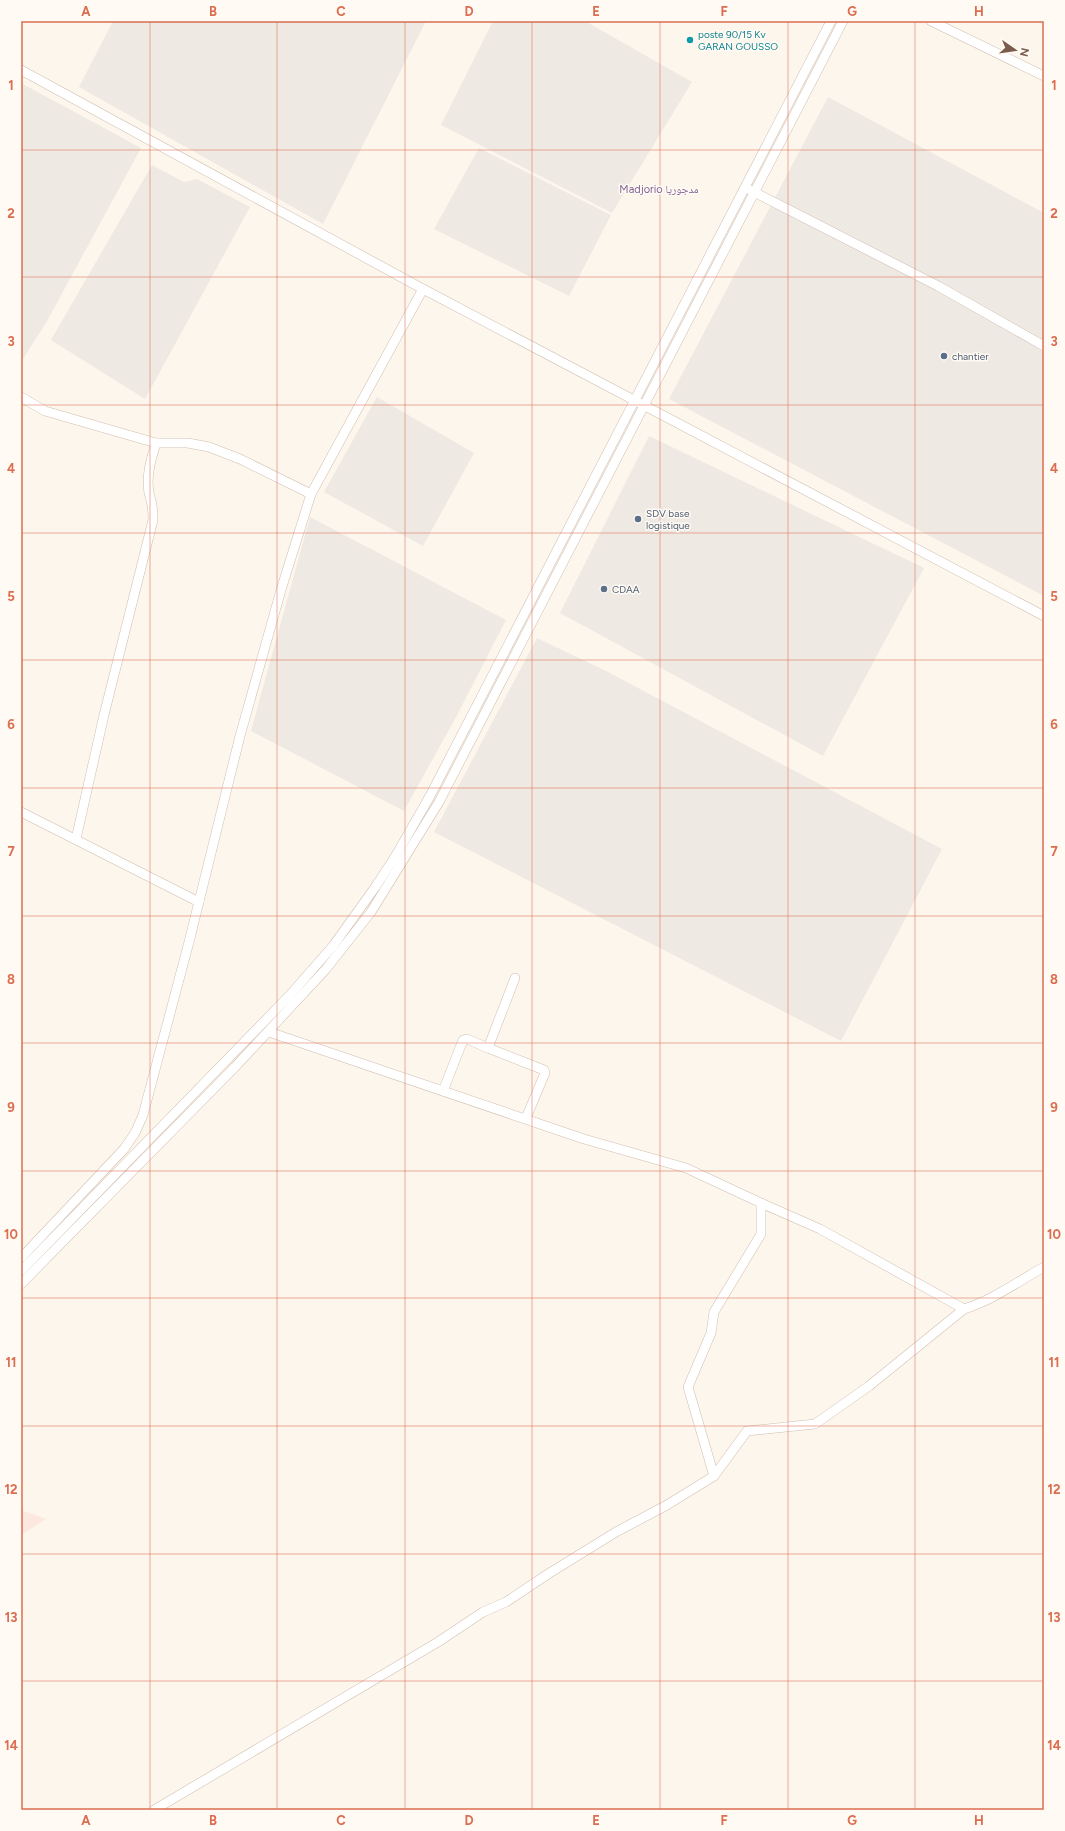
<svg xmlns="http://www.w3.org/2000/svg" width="1065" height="1831" font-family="Figtree,'Noto Naskh Arabic',sans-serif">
<rect width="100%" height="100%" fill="#fdf6ec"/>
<polygon fill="#fde8e0" points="21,1510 46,1519 21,1535"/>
<g fill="#efe9e4">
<polygon points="113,21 426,21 323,224 79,87"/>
<polygon points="493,21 585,21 692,82 612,213 441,125"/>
<polygon points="21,83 141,148 46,323 21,362"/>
<polygon points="828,97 1044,213 1044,596 669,399"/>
<polygon points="479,148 611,215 569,296 434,229"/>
<polygon points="152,165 184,182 197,179 250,207 145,399 51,340"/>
<polygon points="377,397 474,453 423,546 324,492"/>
<polygon points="649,436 924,568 823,756 560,613"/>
<polygon points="310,517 506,620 455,719 404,811 251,731"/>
<polygon points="537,638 606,671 942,849 841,1041 434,832"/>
</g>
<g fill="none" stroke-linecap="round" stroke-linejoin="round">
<defs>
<g id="minor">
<polyline points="931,21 1044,76"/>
<polyline points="21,70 423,289 1044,616"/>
<polyline points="750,190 938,286 1044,346"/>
<polyline points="21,397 45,411 156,443 188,443 209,447 240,459 311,494"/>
<polyline points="21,812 199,902"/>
<path d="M76,839L104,715L153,520C153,508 152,504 149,493C146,476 151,459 156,443"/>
<polyline points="269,1032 584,1139 686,1168 761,1203 820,1229 964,1309"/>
<polyline points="488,1048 544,1070 545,1073 526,1118"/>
<polyline points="443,1091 463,1040 467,1039 488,1048 515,978"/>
<polyline points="21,1258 124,1149 135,1133 143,1115 189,942 240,736 281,590 311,494 423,289"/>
<polyline points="21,1271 290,995 333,946 376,886 395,857 430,796 831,21"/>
<polyline points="21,1284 235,1067 326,969 371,912 439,802 843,21"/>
<polyline points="714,1476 688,1387 711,1333 714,1312 761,1234 761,1203"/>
<path d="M154,1810L438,1642L483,1612L506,1602L548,1574L616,1532L667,1505L714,1476L747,1431L815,1424L869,1386L964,1309C993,1300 1017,1282 1044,1267"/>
</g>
</defs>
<use href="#minor" stroke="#d1beb0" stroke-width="10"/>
<use href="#minor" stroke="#fff" stroke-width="9"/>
</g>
<path fill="none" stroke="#dc6d51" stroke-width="1" stroke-opacity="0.55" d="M150,21V1810M277,21V1810M405,21V1810M532,21V1810M660,21V1810M788,21V1810M915,21V1810M21,150H1044M21,277H1044M21,405H1044M21,533H1044M21,660H1044M21,788H1044M21,916H1044M21,1043H1044M21,1171H1044M21,1298H1044M21,1426H1044M21,1554H1044M21,1681H1044"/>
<circle fill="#0f9aa8" stroke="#fffaf3" stroke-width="1.5" cx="690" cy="40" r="4"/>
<g fill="#5c6f8a" stroke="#fffaf3" stroke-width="1.5">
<circle cx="944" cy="356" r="4"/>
<circle cx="638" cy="519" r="4"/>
<circle cx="604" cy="589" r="4"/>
</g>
<g text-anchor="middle" stroke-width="3" stroke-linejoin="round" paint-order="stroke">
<g font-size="10" fill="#0d838f" stroke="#fffaf3" text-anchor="start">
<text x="698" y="38">poste 90/15 Kv<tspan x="698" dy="12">GARAN GOUSSO</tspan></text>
</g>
<g font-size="10" fill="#4e5e75" stroke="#fffaf3" text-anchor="start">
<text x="952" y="360">chantier</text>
<text x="646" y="517">SDV base<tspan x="646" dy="12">logistique</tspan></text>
<text x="612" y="593">CDAA</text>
</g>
<g font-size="11" fill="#846695" stroke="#fffaf3">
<text x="659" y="193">Madjorio مدجوريا</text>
</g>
</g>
<rect width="1065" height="1831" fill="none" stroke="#fffaf3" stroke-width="44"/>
<g transform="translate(1015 50) rotate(103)" stroke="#fffaf3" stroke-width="3" paint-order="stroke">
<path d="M0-3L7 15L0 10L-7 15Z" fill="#7a5c4d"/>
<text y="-6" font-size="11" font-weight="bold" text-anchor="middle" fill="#7a5c4d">N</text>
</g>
<rect x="22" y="22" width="1021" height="1787" fill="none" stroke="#dc6d51" stroke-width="1.5"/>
<g font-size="13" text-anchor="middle" font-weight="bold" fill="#dc6d51">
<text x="86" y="16">A</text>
<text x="213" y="16">B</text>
<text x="341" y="16">C</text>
<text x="469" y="16">D</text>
<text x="596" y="16">E</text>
<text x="724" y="16">F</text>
<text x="852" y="16">G</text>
<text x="979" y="16">H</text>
<text x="11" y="90">1</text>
<text x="1054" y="90">1</text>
<text x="11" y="218">2</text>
<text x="1054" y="218">2</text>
<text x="11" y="346">3</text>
<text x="1054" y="346">3</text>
<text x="11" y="473">4</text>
<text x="1054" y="473">4</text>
<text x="11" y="601">5</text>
<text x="1054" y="601">5</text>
<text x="11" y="729">6</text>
<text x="1054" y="729">6</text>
<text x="11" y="856">7</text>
<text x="1054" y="856">7</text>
<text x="11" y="984">8</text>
<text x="1054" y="984">8</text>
<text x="11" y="1112">9</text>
<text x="1054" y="1112">9</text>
<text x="11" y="1239">10</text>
<text x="1054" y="1239">10</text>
<text x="11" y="1367">11</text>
<text x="1054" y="1367">11</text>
<text x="11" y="1494">12</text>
<text x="1054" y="1494">12</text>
<text x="11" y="1622">13</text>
<text x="1054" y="1622">13</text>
<text x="11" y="1750">14</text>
<text x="1054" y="1750">14</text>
<text x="86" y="1825">A</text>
<text x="213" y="1825">B</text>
<text x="341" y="1825">C</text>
<text x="469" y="1825">D</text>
<text x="596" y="1825">E</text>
<text x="724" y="1825">F</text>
<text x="852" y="1825">G</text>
<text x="979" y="1825">H</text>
</g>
</svg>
